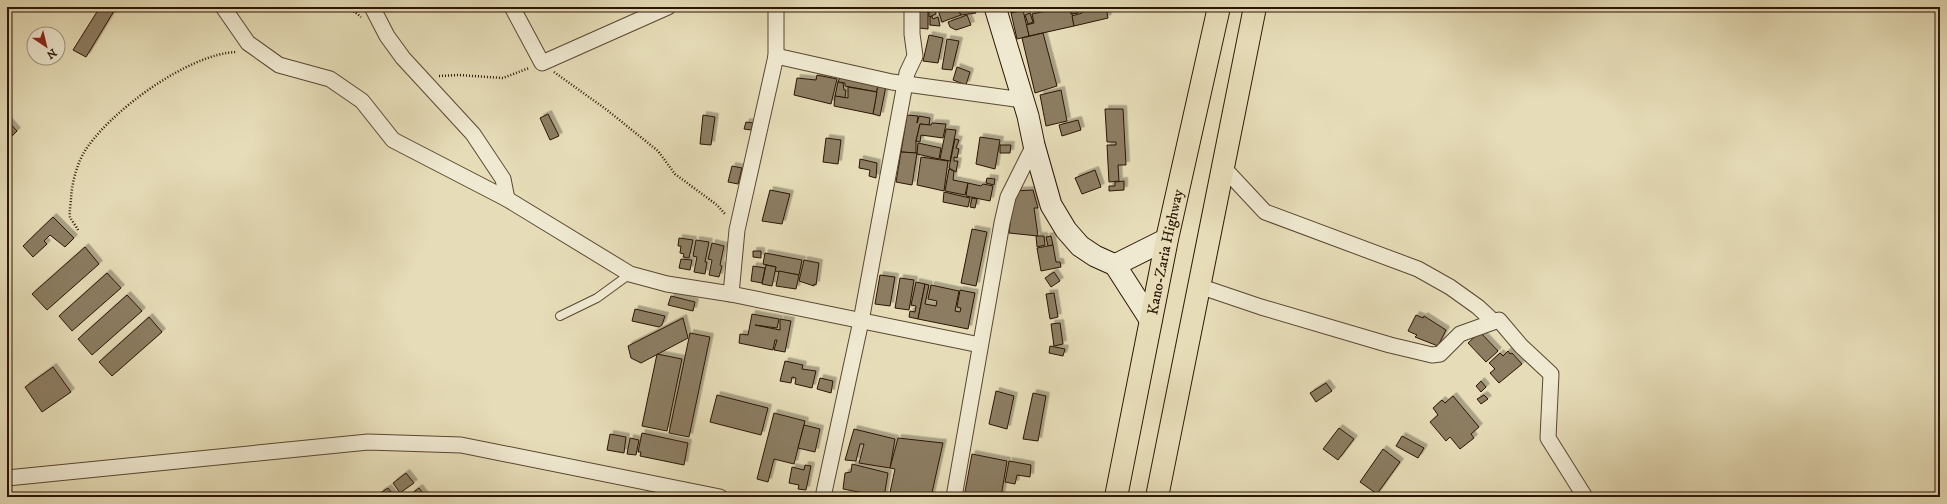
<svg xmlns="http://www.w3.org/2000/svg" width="1947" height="504" font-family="'IM FELL DW Pica',serif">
<defs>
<filter id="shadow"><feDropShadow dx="3.5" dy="-3.5" stdDeviation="0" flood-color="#0004"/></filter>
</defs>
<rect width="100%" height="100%" fill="#e6ddb8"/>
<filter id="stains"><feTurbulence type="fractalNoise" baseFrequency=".005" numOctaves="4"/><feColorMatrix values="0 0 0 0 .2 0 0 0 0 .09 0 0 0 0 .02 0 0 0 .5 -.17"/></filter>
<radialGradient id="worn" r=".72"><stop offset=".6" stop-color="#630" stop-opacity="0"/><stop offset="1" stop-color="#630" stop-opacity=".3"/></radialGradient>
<g fill="#8c7d62" stroke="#2b1504" filter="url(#shadow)">
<polygon points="100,7 107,7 114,11 86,57 73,50"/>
<polygon points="918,7 928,7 928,29 919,28"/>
<polygon points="929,7 933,7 934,10 935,9 936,14 929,17"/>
<polygon points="937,7 963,7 963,8 958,9 961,15 942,22"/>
<polygon points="966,7 974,7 976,13 961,15 958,9"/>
<polygon points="1011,7 1032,7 1011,13"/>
<polygon points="1065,7 1071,7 1074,26 1029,36 1026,25 1034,23 1032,14"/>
<polygon points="1071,7 1079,7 1078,13 1071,14"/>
<polygon points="1082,7 1097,7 1097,9 1099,7 1106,7 1108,18 1074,26 1072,16 1082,13"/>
<polygon points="1023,10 1029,36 1017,39 1011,13"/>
<polygon points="1030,13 1033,22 1028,24 1025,15"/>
<polygon points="967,15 971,25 956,30 950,27 948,22"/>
<polygon points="932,16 933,19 938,17 940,26 930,25 930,18"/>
<polygon points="1043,33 1057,86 1035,93 1022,38"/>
<polygon points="929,35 943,38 938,63 923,61"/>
<polygon points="947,39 959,41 952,70 942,69"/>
<polygon points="957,67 970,72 966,85 953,80"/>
<polygon points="817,75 837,79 831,104 794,95 797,78 816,80"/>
<polygon points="841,75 878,84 877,92 845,86 845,83 838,82"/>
<polygon points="838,82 843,83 844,90 846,90 845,98 835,96"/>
<polygon points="878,84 886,86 880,116 873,114"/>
<polygon points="848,87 877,92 873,114 834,106 835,96 848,98"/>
<polygon points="1061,90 1067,121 1046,126 1040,95"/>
<polygon points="1105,109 1123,109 1126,165 1118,165 1119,181 1109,182 1107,145 1116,145 1116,142 1107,142"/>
<polygon points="548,114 559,136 550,140 540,118"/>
<polygon points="703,115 715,117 711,145 700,144"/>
<polygon points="907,115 918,116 917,123 919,116 930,118 929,125 920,124 916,141 916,153 901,152"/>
<polygon points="7,120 17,131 7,141"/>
<polygon points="1078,120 1081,130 1062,136 1059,125"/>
<polygon points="746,122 753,123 751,130 744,129"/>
<polygon points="932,123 946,124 943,138 921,135 920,142 916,141 920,124 931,125"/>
<polygon points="946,129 956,130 950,161 940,159"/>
<polygon points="980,137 1000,140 995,169 976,164"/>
<polygon points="826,138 841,140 838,164 823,162"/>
<polygon points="955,139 959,140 956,148 959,149 957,158 954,157 954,161 958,161 956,172 949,168"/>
<polygon points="918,143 941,148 939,159 917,154"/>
<polygon points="1000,145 1011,145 1010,153 1000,153"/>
<polygon points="901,152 917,153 912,185 896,182"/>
<polygon points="921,157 948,161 944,191 917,185"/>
<polygon points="860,159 877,163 876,178 869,176 870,170 859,168"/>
<polygon points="732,166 742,168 738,184 728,182"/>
<polygon points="949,169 954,171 953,180 968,183 965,195 945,191"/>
<polygon points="1095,170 1101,187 1082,194 1075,178"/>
<polygon points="987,178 995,179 994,185 986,183"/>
<polygon points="1124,181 1124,190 1109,191 1109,186 1115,186 1115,182"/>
<polygon points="968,183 981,186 983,184 993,186 990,201 966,196"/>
<polygon points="770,190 790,194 782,224 762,221"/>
<polygon points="1033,190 1038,208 1034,208 1038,236 1009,233 1014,191"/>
<polygon points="944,192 970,198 968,207 943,202"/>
<polygon points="972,198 977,199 975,208 970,207"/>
<polygon points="53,217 74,238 65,247 50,235 44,241 47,244 33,257 23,246"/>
<polygon points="972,229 987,232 976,286 961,283"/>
<polygon points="1036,236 1044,236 1045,245 1037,247"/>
<polygon points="1051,236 1053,245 1048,246 1046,237"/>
<polygon points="679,238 693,240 689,258 683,257 684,254 680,253 681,246 678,246"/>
<polygon points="696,240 709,242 705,262 707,262 705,274 694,272 697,257 693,256"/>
<polygon points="712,243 724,246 720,265 722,266 719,277 709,275 712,260 708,259"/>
<polygon points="1053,245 1056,262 1060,262 1061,267 1041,271 1037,248"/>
<polygon points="85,247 99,264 47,310 32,294"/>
<polygon points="753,251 761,251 761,258 753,257"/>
<polygon points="765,253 802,260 799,275 775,271 776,267 763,264"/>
<polygon points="681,259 692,260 690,270 679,268"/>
<polygon points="804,260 819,263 816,285 814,284 814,286 799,281"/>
<polygon points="766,265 776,267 772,286 762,284"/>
<polygon points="753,266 765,268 762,283 751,281"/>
<polygon points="779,271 799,275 796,289 776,286"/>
<polygon points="1054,272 1060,281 1051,287 1045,278"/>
<polygon points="107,273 121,288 72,331 59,316"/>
<polygon points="880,275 895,277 890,306 875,304"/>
<polygon points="900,278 914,280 909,310 895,308"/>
<polygon points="916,282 925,284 918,319 909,317 910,311 915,312 916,306 911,305"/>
<polygon points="925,284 929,285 925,304 936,306 937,301 928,299 931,285 959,291 955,311 960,312 961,308 957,307 960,290 975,293 968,329 918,319"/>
<polygon points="1054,293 1058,317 1050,319 1046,294"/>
<polygon points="127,295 142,311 92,355 78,339"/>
<polygon points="671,296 695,302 693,311 668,305"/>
<polygon points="635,309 665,316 662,325 659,327 632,321"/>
<polygon points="752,314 779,319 777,328 755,325 780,330 780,319 791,321 785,352 774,350 777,340 775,340 773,350 739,343 740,334 748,335"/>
<polygon points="1416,315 1423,318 1424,316 1446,330 1438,346 1415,337 1417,335 1408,331"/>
<polygon points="149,317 162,332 112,376 99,362"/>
<polygon points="683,318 688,338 641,363 631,358 628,346"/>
<polygon points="1060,323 1063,344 1054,346 1051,324"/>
<polygon points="1480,332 1498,351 1486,362 1468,343"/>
<polygon points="690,333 710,337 689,437 669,433"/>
<polygon points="1050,346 1065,349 1063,356 1049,353"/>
<polygon points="1508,351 1510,354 1512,353 1522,364 1499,383 1490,373 1495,369 1489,363 1500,353 1503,356"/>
<polygon points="657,354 682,359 667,431 642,426"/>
<polygon points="785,361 803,365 802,369 816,371 812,388 795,384 796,378 792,377 791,383 780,381"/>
<polygon points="53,367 71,392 42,412 25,387"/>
<polygon points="820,378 833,381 831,393 817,389"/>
<polygon points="1481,381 1486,387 1481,392 1476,386"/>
<polygon points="1326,383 1332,391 1316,402 1310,393"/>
<polygon points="996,391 1014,396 1007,429 989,424"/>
<polygon points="1033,393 1046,396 1038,441 1023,439"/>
<polygon points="717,395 768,408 761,435 710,422"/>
<polygon points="1484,395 1488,399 1481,404 1477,399"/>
<polygon points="1453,396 1479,427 1471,434 1474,438 1460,449 1450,437 1446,441 1430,422 1438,415 1433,408 1442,400 1445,403"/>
<polygon points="774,413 805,421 794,464 774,459 768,482 757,479"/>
<polygon points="804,425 820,429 815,452 798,448"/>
<polygon points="1339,428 1354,439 1338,460 1323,449"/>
<polygon points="854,429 895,439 890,468 859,463 864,444 860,444 856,461 845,460"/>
<polygon points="642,433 688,443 684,465 640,456 641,452 638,452"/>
<polygon points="610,434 626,437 624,453 607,450"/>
<polygon points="1402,436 1424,448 1418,458 1396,446"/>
<polygon points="630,438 639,440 636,455 627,454"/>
<polygon points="898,438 943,443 931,497 889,497 895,469 890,468"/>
<polygon points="1383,449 1400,462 1377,494 1360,482"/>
<polygon points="972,454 1007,461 1001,497 964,497"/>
<polygon points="1009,461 1031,465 1030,477 1017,475 1015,484 1005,482"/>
<polygon points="852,464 888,473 884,497 843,489 845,473 851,472"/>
<polygon points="805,465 811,466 806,490 798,489 799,485 789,483 792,467 804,470"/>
<polygon points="406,473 414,483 400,493 393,483"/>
<polygon points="388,488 395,497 383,497 380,493"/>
<polygon points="419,488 425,496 413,497 411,494"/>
</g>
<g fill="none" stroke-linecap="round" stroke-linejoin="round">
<defs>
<polyline id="lane" points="560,316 597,298 630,274"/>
<g id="street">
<polyline points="223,7 248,43 279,65 330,79 362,101 393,140 507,199 630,274 667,284 731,294 980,345"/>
<polyline points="372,7 387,36 403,58 473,134 503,179 507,199"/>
<polyline points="512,7 542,63 668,7"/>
<polyline points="776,56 892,82 1023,100"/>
<polyline points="1223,167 1265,212 1418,269 1450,287 1478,307 1493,321"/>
<polyline points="1199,286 1261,307 1390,345 1432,355 1440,354 1460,334 1499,320 1521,346 1551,374 1548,438 1585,497"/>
<polyline points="731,294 737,230 776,56 776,7"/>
<polyline points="7,478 368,442 461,445 720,497"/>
<polyline points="823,497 861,321 907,73 915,56 912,34 912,7"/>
<polyline points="954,497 1002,223 1008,197 1034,145"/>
</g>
<g id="secondary">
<polyline points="995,7 1028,116 1034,145 1051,205 1066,230 1080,246 1095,256 1115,265 1151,321"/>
<polyline points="1115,265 1167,239"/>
</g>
<g id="highway">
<path id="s1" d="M1116,497L1167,239L1219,7"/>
<polyline points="1157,497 1255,7"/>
</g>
</defs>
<use href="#lane" stroke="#5a4731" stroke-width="10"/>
<use href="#street" stroke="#5a4731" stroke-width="17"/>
<use href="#secondary" stroke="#2b1504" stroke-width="23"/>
<use href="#highway" stroke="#2b1504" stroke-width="24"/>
<g stroke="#2b1504" stroke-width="2.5" stroke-dasharray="1 2" stroke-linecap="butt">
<polyline points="339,7 355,12 361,17"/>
<polyline points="554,72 607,110 658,151 675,174 717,205 726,215"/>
<polyline points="439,76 459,75 503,78 529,68"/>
<path d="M78,230C76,226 72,221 70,217C69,211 71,204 71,198C72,184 76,167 83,154C107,113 189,53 237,52"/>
</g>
<use href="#lane" stroke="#efe9d1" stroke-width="8"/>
<use href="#street" stroke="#efe9d1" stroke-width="15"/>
<use href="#secondary" stroke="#efe9d1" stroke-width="21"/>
<use href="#highway" stroke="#e6ddb8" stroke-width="22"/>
</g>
<g text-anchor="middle" stroke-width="3" stroke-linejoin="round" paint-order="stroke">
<g font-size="15" fill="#2b1504" stroke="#efe9d1">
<text dy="5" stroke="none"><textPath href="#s1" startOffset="250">Kano-Zaria Highway</textPath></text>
</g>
</g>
<rect width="1947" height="504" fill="none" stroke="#e6ddb8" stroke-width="24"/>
<rect x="8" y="8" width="1931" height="488" fill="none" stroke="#2b1504" stroke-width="2"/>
<rect x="12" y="12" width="1923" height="480" fill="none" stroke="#2b1504"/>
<g transform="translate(46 46) rotate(145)"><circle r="19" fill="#efe9d1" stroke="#a1947f"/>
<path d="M0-3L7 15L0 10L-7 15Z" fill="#8f2418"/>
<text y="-6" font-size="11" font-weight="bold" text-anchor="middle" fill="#2b1504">N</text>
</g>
<rect width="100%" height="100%" filter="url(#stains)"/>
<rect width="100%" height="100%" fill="url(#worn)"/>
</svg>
